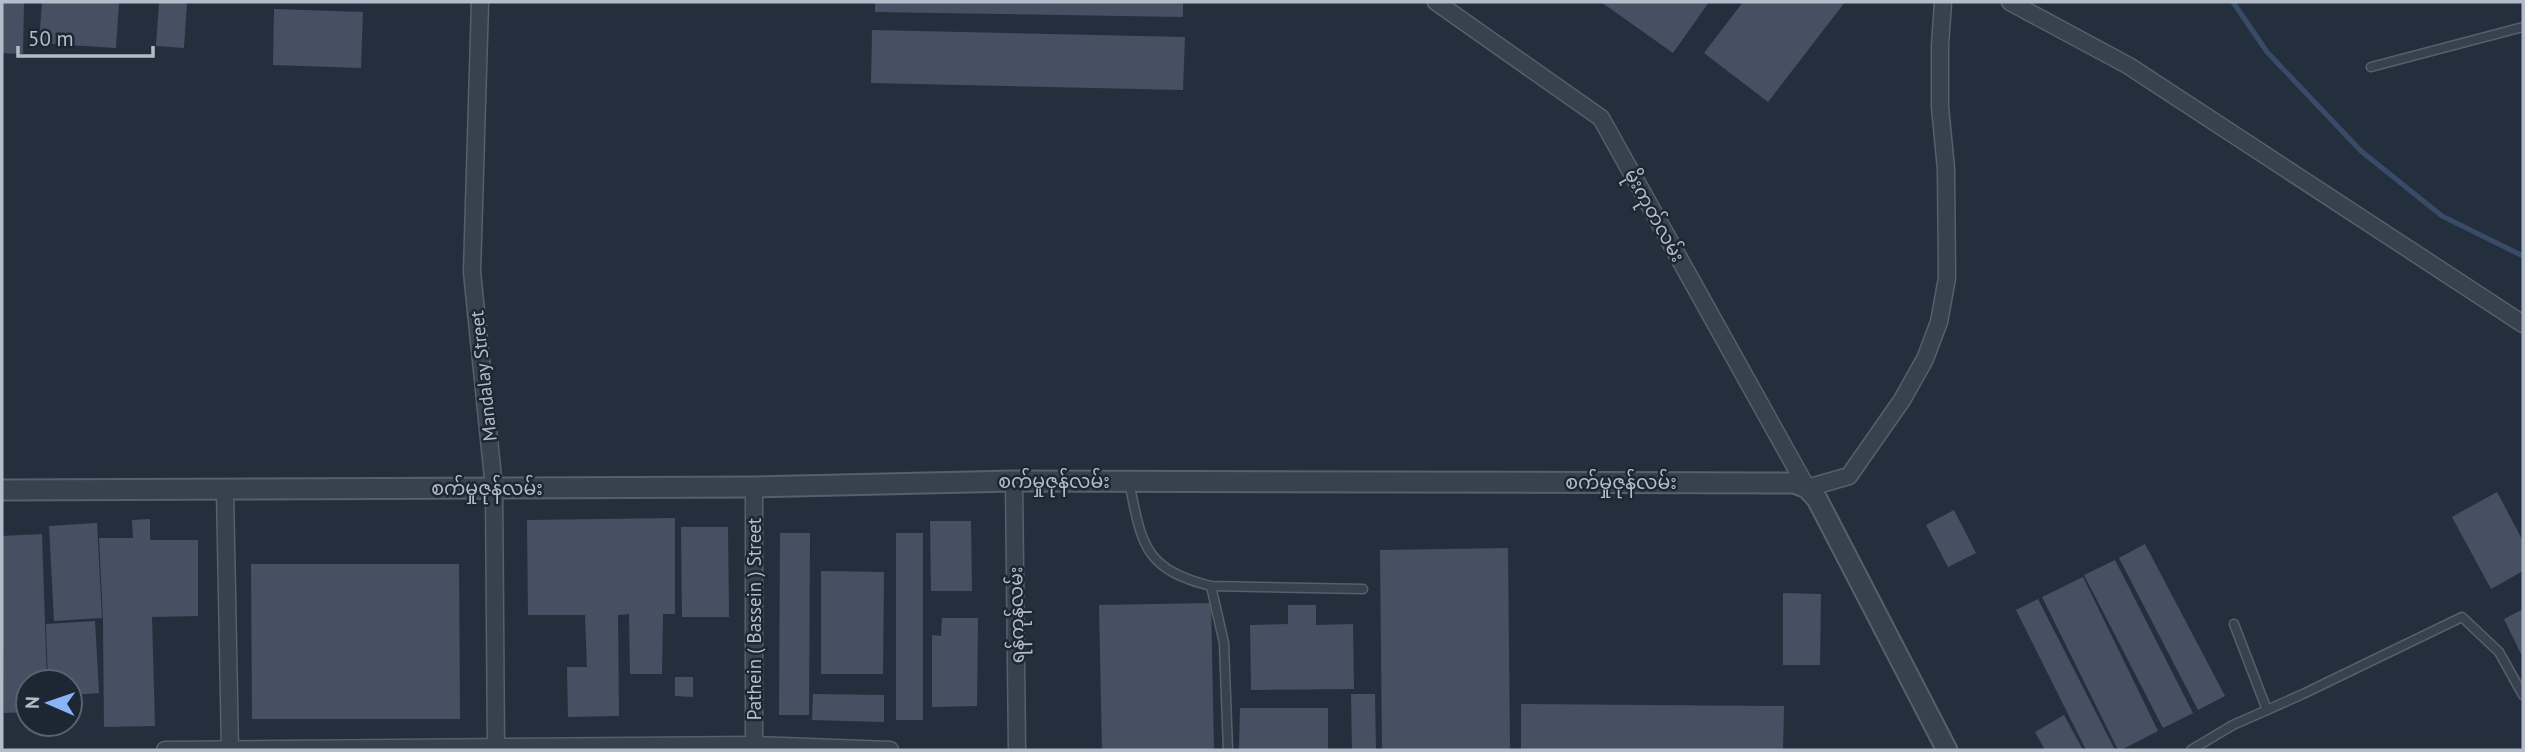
<svg xmlns="http://www.w3.org/2000/svg" width="2525" height="752" font-family="'PT Sans','Noto Sans Myanmar',sans-serif">
<rect width="100%" height="100%" fill="#242f3e"/>
<g fill="none" stroke-linecap="round" stroke-linejoin="round">
<polyline stroke="#394c67" stroke-width="5" points="2233,2 2267,52 2361,151 2442,216 2523,256"/>
</g>
<g fill="#455162">
<polygon points="2,2 24,2 23,54 2,53"/>
<polygon points="42,2 119,2 116,48 39,43"/>
<polygon points="159,2 187,2 184,48 156,46"/>
<polygon points="875,2 1183,2 1183,17 875,12"/>
<polygon points="1601,2 1709,2 1673,53"/>
<polygon points="1743,2 1845,2 1768,102 1704,53"/>
<polygon points="274,9 363,12 361,68 273,65"/>
<polygon points="872,30 1185,37 1183,90 871,83"/>
<polygon points="2497,492 2523,541 2523,571 2491,589 2452,517"/>
<polygon points="1954,510 1976,553 1948,567 1926,525"/>
<polygon points="675,518 675,614 663,614 662,674 630,674 629,614 618,615 619,716 568,717 567,667 587,667 585,615 528,615 527,520"/>
<polygon points="150,519 150,540 198,540 198,616 152,617 155,726 104,727 103,620 99,538 133,538 132,520"/>
<polygon points="930,521 971,521 972,591 931,591"/>
<polygon points="97,523 102,618 54,621 49,526"/>
<polygon points="681,527 728,527 729,617 682,617"/>
<polygon points="780,533 810,533 809,715 779,715"/>
<rect x="896" y="533" width="27" height="187"/>
<polygon points="42,534 47,682 28,682 28,712 4,713 2,536"/>
<polygon points="2145,544 2225,696 2198,710 2119,558"/>
<polygon points="1508,548 1510,750 1382,750 1380,550"/>
<polygon points="2115,560 2193,713 2163,728 2084,575"/>
<polygon points="251,564 459,564 460,719 252,719"/>
<polygon points="821,571 884,572 883,674 821,674"/>
<polygon points="2083,577 2158,731 2121,750 2118,750 2042,597"/>
<polygon points="1783,593 1821,594 1820,665 1783,665"/>
<polygon points="2038,599 2115,750 2086,750 2016,610"/>
<polygon points="1211,603 1214,750 1102,750 1099,605"/>
<polygon points="1288,605 1316,605 1316,625 1353,624 1354,689 1251,690 1250,625 1288,624"/>
<polygon points="2523,609 2523,658 2504,619"/>
<polygon points="942,618 978,618 977,706 932,707 932,635 941,636"/>
<polygon points="95,621 99,693 70,695 70,682 48,682 46,624"/>
<polygon points="675,677 693,677 693,697 675,696"/>
<polygon points="813,694 884,695 884,722 812,720"/>
<polygon points="1351,694 1375,694 1376,750 1352,750"/>
<polygon points="1521,704 1784,706 1783,750 1521,750"/>
<polygon points="1240,708 1328,708 1328,750 1239,750"/>
<polygon points="2064,715 2083,750 2045,750 2035,732"/>
</g>
<g fill="none" stroke-linecap="round" stroke-linejoin="round">
<defs>
<g id="service">
<polyline points="2371,67 2523,27"/>
<path d="M1129,482C1142,544 1143,569 1211,586L1363,589"/>
<polyline points="1211,586 1224,643 1228,750"/>
<polyline points="2234,624 2267,710"/>
<polyline points="2191,750 2233,725 2303,694 2462,617 2499,652 2523,695"/>
</g>
<g id="minor">
<polyline points="480,2 472,272 494,488 496,750"/>
<polyline points="1436,2 1601,118 1807,488 1849,476 1902,400 1925,359 1939,322 1947,278 1946,169 1940,107 1940,45 1943,2"/>
<polyline points="2010,2 2129,66 2523,324"/>
<polyline points="1014,481 1017,750"/>
<polyline points="225,490 230,750"/>
<polyline points="165,750 754,745 890,750"/>
<polyline points="754,750 754,487"/>
</g>
<polyline id="tertiary" points="2,490 754,487 1014,481 1794,483 1807,488 1817,499 1947,750"/>
</defs>
<use href="#service" stroke="#565f6c" stroke-width="11"/>
<use href="#minor" stroke="#565f6c" stroke-width="19"/>
<use href="#tertiary" stroke="#565f6c" stroke-width="23"/>
<use href="#service" stroke="#38414e" stroke-width="8"/>
<use href="#minor" stroke="#38414e" stroke-width="16"/>
<use href="#tertiary" stroke="#38414e" stroke-width="19"/>
</g>
<g text-anchor="middle" stroke-width="5" stroke-linejoin="round" paint-order="stroke">
<g font-size="19" fill="#b4bcc9" stroke="#1d2633">
<text transform="translate(1655 215) rotate(61)" y="7">မိုးကုတ်လမ်း</text>
<text transform="translate(483 376) rotate(-96)" y="7">Mandalay Street</text>
<text x="1054" y="488">စက်မှုဇုန်လမ်း</text>
<text x="1621" y="489">စက်မှုဇုန်လမ်း</text>
<text x="487" y="495">စက်မှုဇုန်လမ်း</text>
<text transform="translate(1016 615) rotate(-91)" y="7">ရန်ကုန်လမ်း</text>
<text transform="translate(754 619) rotate(-90)" y="7">Pathein ( Bassein ) Street</text>
</g>
</g>
<rect width="2525" height="752" fill="none" stroke="#b4bcc9" stroke-width="7"/>
<g transform="translate(49 703) rotate(272)"><circle r="33" fill="#1d2633" stroke="#59626f" stroke-width="2"/>
<path d="M0-5L12 26L0 18L-12 26Z" fill="#8ab4f8"/>
<text y="-10" font-size="19" font-weight="bold" text-anchor="middle" fill="#b4bcc9">N</text>
</g>
<path d="M18 46v10h135v-10" fill="none" stroke="#b4bcc9" stroke-width="3.5"/>
<text x="28" y="46" font-size="21" fill="#b4bcc9" stroke="#1d2633" stroke-width="5" paint-order="stroke">50 m</text>
</svg>
